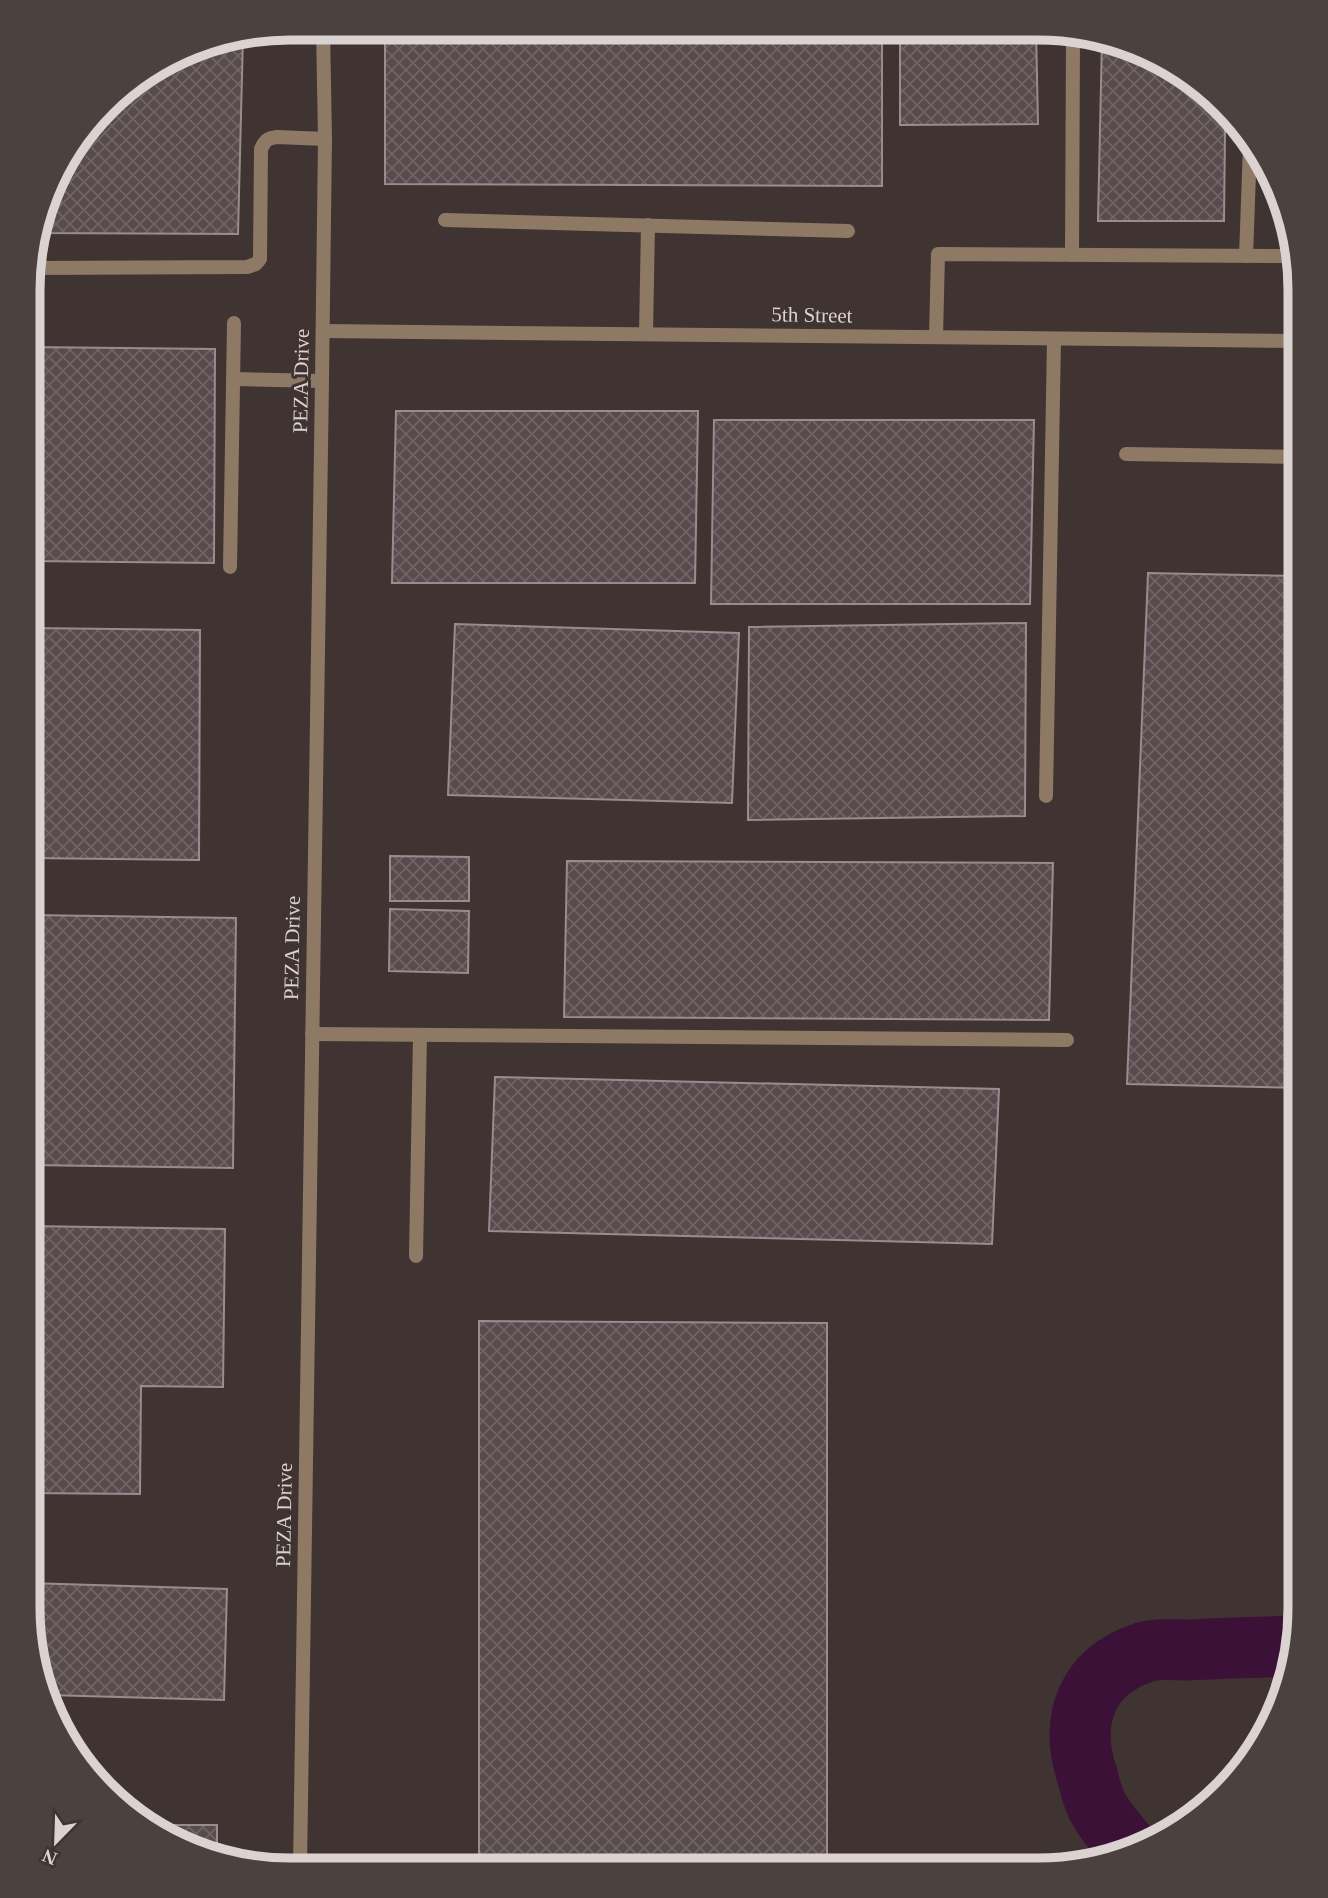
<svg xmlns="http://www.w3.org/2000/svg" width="1328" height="1898" font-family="Georgia,serif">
<defs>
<pattern id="building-cross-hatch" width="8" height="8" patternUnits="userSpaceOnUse" patternTransform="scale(1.75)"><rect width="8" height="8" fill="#584b4e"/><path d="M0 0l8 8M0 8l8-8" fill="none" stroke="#6f6466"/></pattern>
</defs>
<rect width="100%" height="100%" fill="#3f3431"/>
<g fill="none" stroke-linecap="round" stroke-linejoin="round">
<path stroke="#3c1138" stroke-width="61" d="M1129,1849C1118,1835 1105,1822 1097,1806C1092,1796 1090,1785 1087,1775C1069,1719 1086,1671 1145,1652C1158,1648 1175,1650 1188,1650C1224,1648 1259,1647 1295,1646"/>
</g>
<g fill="url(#building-cross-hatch)" stroke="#9a8b8e" stroke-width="2">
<polygon points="385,28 882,30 882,186 385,184"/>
<polygon points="900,30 1036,30 1038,124 900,125"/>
<polygon points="243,36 238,234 38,233 63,159 117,93 205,42"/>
<polygon points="1102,38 1138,48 1197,82 1237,131 1225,131 1224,221 1098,221"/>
<polygon points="30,347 215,349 214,563 30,561"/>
<polygon points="396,411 698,411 695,583 392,583"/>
<polygon points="714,420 1034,420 1030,604 711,604"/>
<polygon points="1148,573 1300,576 1300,1088 1127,1084"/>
<polygon points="1026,623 1025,816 748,820 749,627"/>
<polygon points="455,624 739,633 732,803 448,795"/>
<polygon points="30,628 200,630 199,860 29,858"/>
<polygon points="390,856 469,857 469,901 390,901"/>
<polygon points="567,861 1053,863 1049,1020 564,1017"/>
<polygon points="390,909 469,911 468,973 389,971"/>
<polygon points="29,915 236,918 233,1168 29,1165"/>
<polygon points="495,1077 999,1089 992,1244 489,1231"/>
<polygon points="29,1226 225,1229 223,1387 141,1386 140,1494 28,1493"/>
<polygon points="479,1321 827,1323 827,1869 479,1868"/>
<polygon points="28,1583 227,1589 224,1700 48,1695 28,1609"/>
<polygon points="146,1825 217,1825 217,1858 190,1850"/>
</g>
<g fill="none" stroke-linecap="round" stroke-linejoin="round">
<g stroke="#8e7965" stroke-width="14">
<polyline points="445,220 848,231"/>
<polyline points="1072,255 1073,37"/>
<polyline points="1246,256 1250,146"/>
<path d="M30,268L247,267L256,264L260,259L261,149C265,140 268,138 277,137L325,139"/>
<polyline points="646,334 648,225"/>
<polyline points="936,337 938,254 1292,256"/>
<polyline points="234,379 322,381"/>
<polyline points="1126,454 1300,457"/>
<polyline points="230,567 234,323"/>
<polyline points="1046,796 1054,339"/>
<polyline points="312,1034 1067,1040"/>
<polyline points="416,1256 420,1035"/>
</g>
<g stroke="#8e7965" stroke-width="14">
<polyline points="323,331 1300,341"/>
<polyline points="300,1868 322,381 325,139 323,28"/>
</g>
</g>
<g text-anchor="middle" stroke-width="6" stroke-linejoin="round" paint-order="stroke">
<g font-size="21" fill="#dbd3d1" stroke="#3f3431">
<text transform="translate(812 315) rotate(1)" y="7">5th Street</text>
<text transform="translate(301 381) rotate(-89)" y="7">PEZA Drive</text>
<text transform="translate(292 948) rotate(-89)" y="7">PEZA Drive</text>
<text transform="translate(284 1515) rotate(-89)" y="7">PEZA Drive</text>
</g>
</g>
<path d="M0 0H1328V1898H0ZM290 40H1038A250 250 0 0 1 1288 290V1608A250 250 0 0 1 1038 1858H290A250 250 0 0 1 40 1608V290A250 250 0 0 1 290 40Z" fill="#4b413e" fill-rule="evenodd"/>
<path fill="none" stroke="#dbd3d1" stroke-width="9" d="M290 40H1038A250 250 0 0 1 1288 290V1608A250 250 0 0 1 1038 1858H290A250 250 0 0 1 40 1608V290A250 250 0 0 1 290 40Z"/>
<g transform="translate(56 1842) rotate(203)" stroke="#3f3431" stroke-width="5" paint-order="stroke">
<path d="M0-5L12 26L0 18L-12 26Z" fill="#dbd3d1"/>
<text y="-10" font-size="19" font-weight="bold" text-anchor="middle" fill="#dbd3d1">N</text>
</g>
</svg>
